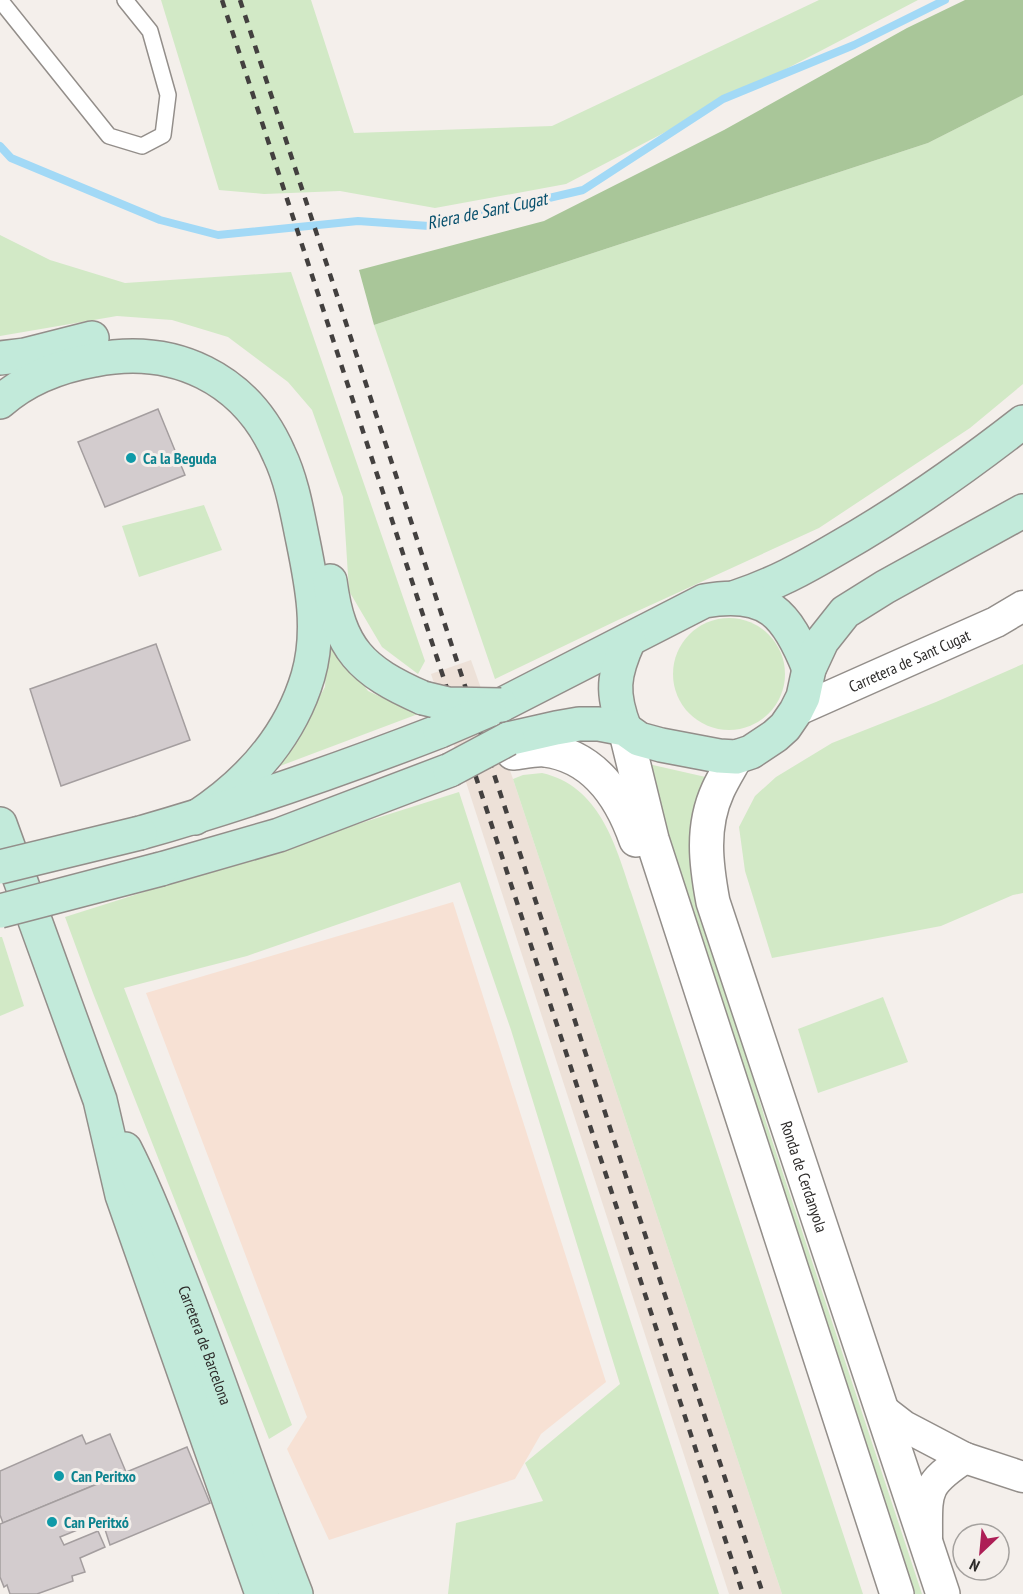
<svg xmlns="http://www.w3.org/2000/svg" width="1023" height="1594" font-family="'PT Sans Narrow',sans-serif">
<rect width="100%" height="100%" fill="#f4efeb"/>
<polygon fill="#f7e1d4" points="453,902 606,1382 541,1434 515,1479 329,1540 287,1449 307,1417 146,993"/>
<polygon fill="#ede1d8" points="471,660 513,779 782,1594 729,1594 431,674"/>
<g fill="#d2e9c6">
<polygon points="161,0 311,0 354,133 552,126 819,0 918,0 566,184 435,208 340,191 264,194 219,190"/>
<polygon points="1023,95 1023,384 970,428 819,528 618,620 495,679 374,325 928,143"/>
<polygon points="0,235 50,260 125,283 291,272 425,661 418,674 382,647 349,591 343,497 312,410 288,382 228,337 172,320 117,316 0,336"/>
<polygon points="204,505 222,550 139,577 122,526"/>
<circle cx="729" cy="674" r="56"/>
<polygon points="328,635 368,691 418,714 280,766 325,687"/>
<polygon points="1023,664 1023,893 1013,895 941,926 772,958 745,871 739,827 755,796 776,777 832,743 936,702"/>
<polygon points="644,763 710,778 727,992 766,1122 922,1594 910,1594"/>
<path d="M542,773C599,786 615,843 631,892L863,1594H782L513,779L523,775Z"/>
<polygon points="459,792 719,1594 448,1594 456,1523 543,1501 525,1463 620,1384 511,1030 460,882 247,956 124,988 292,1425 269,1439 93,993 65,917"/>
<polygon points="0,937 2,937 24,1006 0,1016"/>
<polygon points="883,997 908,1062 818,1093 798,1029"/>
</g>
<polygon fill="#a9c699" points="965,0 1023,0 1023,95 928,143 374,325 359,270 544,221 724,130 907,28"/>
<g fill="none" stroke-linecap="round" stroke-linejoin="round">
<polyline stroke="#a2d9f6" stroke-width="8" points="0,146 11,158 160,220 218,235 358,221 429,226 583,190 723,99 854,45 945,0"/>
</g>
<g fill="#d3ccce" stroke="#a49e9f" stroke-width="1.5">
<polygon points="158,409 185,475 105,507 78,442"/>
<polygon points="156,644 190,740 61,786 30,689"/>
<polygon points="110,1434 126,1472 3,1523 0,1515 0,1471 82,1435 86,1444"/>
<polygon points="187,1447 210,1503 110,1545 102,1520 60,1537 64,1545 98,1531 105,1547 80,1558 85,1572 72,1576 73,1581 37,1594 10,1594 7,1585 4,1587 0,1577 0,1524"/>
</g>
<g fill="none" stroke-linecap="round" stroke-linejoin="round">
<defs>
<polyline id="service" points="0,0 109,136 142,146 163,135 168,95 150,31 125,0"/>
<g id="minor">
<path id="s1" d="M796,711L996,622L1023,606"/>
<polyline points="882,1409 904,1426 965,1458 1023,1477"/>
<path d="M927,1537C927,1491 924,1485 965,1458"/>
</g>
<g id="tertiary">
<polyline points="625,729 652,839 897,1594"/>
<path d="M513,753C523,752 535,749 545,750C594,756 621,797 636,840"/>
<path id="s2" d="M736,757C730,768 723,779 718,790C701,827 706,864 713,902L943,1594"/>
</g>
<g id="secondary">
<polyline points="0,358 25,355 92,338"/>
<path d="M0,402C26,379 60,366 94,360C174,344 246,378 279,454C292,481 297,512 303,541C312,585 321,631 308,676C290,737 247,784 195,818"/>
<path d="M330,581C339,649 361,671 423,698"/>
<path d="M736,597C773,585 804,568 838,548C903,511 964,468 1023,422"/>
<path d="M501,705L704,601C767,590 787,613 809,669"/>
<path d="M625,729C611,693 613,675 629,640"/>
<polyline points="508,739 556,728 579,724 599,724 625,729 639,739 661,745 719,756 736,757 751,752 775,736 785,727 796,711 803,697 809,669 822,641 845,612 885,587 1023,511"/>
<polyline points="0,824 100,1100 122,1195 262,1594"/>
<path d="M140,833C242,804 342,769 440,731"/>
<polyline points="161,869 279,835 450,770"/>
<path id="s3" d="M125,1149C144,1186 159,1224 174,1263C218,1372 253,1485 296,1594"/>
</g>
</defs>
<use href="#service" stroke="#938e8a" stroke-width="18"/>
<use href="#minor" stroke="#938e8a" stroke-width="33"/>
<use href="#tertiary" stroke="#938e8a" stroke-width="36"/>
<use href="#secondary" stroke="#938e8a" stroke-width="36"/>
<use href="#service" stroke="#fff" stroke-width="15"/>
<use href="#minor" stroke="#fff" stroke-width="30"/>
<use href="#tertiary" stroke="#fff" stroke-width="33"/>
<use href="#secondary" stroke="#c2eada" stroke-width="33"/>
<g stroke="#43403f" stroke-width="4.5" stroke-dasharray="8 8" stroke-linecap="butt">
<polyline points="222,0 743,1594"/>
<polyline points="240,0 763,1594"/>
</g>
<defs>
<g id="secondary-bridge">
<polyline points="423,698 448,704 501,705"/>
<polyline points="440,731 489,710"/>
<polyline points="450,770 508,739"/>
<polyline points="0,867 140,833"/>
<polyline points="0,911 161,869"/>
</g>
</defs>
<use href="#secondary-bridge" stroke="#938e8a" stroke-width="36" stroke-linecap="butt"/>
<use href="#secondary-bridge" stroke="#c2eada" stroke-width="33"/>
</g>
<g fill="#0f9aa8" stroke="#f4efeb" stroke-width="2">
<circle cx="131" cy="458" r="6"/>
<circle cx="59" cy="1476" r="6"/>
<circle cx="52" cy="1522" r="6"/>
</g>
<g text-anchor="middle" stroke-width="6" stroke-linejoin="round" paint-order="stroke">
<g font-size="16" font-weight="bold" fill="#0d838f" stroke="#f4efeb" text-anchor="start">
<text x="143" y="464">Ca la Beguda</text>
<text x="71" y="1482">Can Peritxo</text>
<text x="64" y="1528">Can Peritxó</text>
</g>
<g font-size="16" fill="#2d2b2a" stroke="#f4efeb">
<text dy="6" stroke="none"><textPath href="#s1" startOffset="124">Carretera de Sant Cugat</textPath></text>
<text dy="6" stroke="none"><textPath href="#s2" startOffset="441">Ronda de Cerdanyola</textPath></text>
<text dy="6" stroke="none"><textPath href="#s3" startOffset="212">Carretera de Barcelona</textPath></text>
</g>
<g font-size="18" font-style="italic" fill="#08506d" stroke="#f4efeb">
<text transform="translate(487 211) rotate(-12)" y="6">Riera de Sant Cugat</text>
</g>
</g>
<g transform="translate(981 1552) rotate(206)"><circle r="28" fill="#f4efeb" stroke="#a4a19e" stroke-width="1.5"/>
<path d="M0-4.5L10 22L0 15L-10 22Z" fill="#ad1e56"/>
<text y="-9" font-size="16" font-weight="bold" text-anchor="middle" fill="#2d2b2a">N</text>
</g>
</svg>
